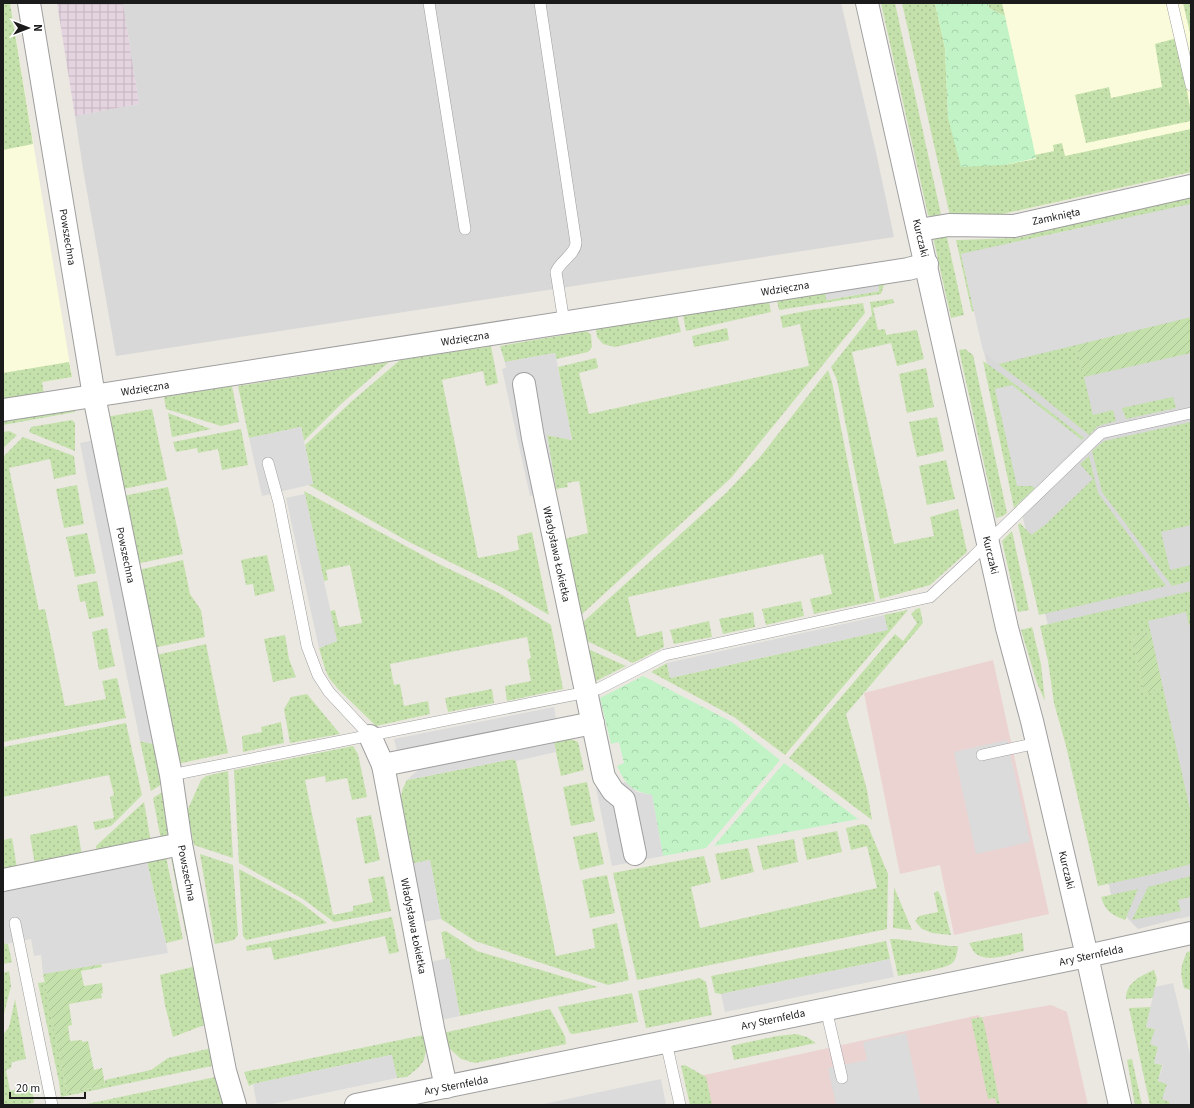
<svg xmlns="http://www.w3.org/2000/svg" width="1194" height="1108" font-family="'Source Sans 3',sans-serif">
<defs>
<pattern id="industrial-grid" width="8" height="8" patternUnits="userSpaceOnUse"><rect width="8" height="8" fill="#e4d4e0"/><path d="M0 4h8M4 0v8" fill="none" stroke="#c3b5c0"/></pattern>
<pattern id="grass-dots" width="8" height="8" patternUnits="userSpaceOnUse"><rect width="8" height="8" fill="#c5e1ab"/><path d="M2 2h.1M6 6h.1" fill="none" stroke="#a9c093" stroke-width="1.8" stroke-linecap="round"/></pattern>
<pattern id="park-crowns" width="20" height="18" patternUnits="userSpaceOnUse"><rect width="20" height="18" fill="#c1f3c6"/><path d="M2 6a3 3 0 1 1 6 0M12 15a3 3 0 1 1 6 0" fill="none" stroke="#a5d0aa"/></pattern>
<pattern id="garden-furrows" width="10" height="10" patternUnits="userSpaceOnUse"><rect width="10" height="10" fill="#c5e1ab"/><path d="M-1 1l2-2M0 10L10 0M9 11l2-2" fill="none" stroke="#a9c093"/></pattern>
</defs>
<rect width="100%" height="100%" fill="#ebe8e1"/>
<g fill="#d9d8d8">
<polygon points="123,3 841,3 876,152 894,237 116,356 83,169 75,116 139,104"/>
<polygon points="1191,202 1191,915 1138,929 1113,903 959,245 1020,244"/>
</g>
<g fill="#ebd3d1">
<polygon points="993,660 1049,914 954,935 940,865 900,874 864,693"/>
<polygon points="1051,1005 1067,1012 1088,1105 1000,1105 982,1017"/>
<polygon points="979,1015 998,1105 707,1105 700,1076"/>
</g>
<polygon fill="url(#industrial-grid)" points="57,3 123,3 139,104 75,116"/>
<g fill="#fafbda">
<polygon points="3,3 10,3 72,377 42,382 3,397"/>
<polygon points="904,3 1191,3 1191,172 998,215"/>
</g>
<g fill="url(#grass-dots)">
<polygon points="3,3 10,3 33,144 3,150"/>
<polygon points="881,3 895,3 942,219 934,218 928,215"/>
<polygon points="902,3 935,3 945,48 948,118 1004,165 1036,159 1035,155 1054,151 1053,145 1062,143 1065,156 1191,129 1191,172 998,215 950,216"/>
<polygon points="988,3 1002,3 1005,16 989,8"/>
<polygon points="1183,3 1191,3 1191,37"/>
<polygon points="1177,38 1191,113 1191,121 1086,143 1075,95 1109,87 1111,98 1162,87 1155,44"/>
<polygon points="1191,194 1191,204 961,254 974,311 972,312 956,240 1017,238 1031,235 1032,229"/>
<polygon points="946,233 964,315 951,318 933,237"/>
<polygon points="886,279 881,294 779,310 776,296 825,288 827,300 879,291 878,281"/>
<polygon points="768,298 771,312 686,331 682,310"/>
<polygon points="893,299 894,303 873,308 878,330 885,329 886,335 917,330 924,359 897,366 891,343 852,352 894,544 934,536 930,517 958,509 967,552 930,585 880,599 837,380 831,367 872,315 870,302"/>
<polygon points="863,303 865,313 731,478 581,615 564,539 588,533 579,481 567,483 568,487 556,489 547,435 572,440 558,367 596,358 598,368 579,373 589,414 809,366 800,324 783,328 780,316 811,310"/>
<polygon points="676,311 681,332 615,347 603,344 597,337 595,324"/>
<polygon points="727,328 729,340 694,347 692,336"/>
<polygon points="587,331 591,335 592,347 588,352 556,359 555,353 505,362 500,346"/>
<polygon points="1076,345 1084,377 1093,415 1113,410 1116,421 1098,426 1089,435 1040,395 998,364"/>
<polygon points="491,346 498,383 486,386 483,371 442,380 478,558 519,550 517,536 532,532 549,615 501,587 409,542 309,485 313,484 305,445 351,402 400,360"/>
<polygon points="965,349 973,355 1007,513 1003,516 996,518 959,350"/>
<polygon points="983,361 1003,375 1084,438 1032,486 1035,488 1014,508"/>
<polygon points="69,362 72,377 42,382 44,394 3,400 3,373"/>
<polygon points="389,362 340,405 304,441 301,427 249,438 238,386"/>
<polygon points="926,368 934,407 907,413 899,374"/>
<polygon points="828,370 832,382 875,601 814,614 810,599 832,594 823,554 628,597 637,637 662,631 664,647 633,663 587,641 583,622 726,493 760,457"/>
<polygon points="232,386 239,422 221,426 166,409 164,397"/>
<polygon points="1173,397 1176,408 1126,419 1122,408"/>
<polygon points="75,407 75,412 3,425 3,415"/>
<polygon points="152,409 167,480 123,489 106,417"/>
<polygon points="168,413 211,429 172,437"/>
<polygon points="937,417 944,451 917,457 909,422"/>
<polygon points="72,420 75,423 75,451 29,432 31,427"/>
<polygon points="1191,422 1191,525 1161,532 1170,570 1191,565 1191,581 1172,586 1102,492 1092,451 1104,441"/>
<polygon points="241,429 248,465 222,470 218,449 198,453 197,448 176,452 173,442"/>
<polygon points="9,431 17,435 3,448 3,432"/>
<polygon points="23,437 74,456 76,474 54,479 50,459 9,468 39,610 45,609 65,706 106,699 102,681 117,678 126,718 3,742 3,457"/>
<polygon points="1089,456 1098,493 1166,586 1039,615 1018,525 1020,523 1031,535 1045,525 1093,479 1080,464"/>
<polygon points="946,460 955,499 927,505 919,466"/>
<polygon points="77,485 84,524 64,528 56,489"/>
<polygon points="168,487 183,554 136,564 123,496"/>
<polygon points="304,491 439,564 499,593 551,625 563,689 507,701 505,686 531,681 527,660 531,658 527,637 390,664 394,685 400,684 404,706 428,701 430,714 376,726 338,689 329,678 325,669 319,648 337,641 330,611 335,610 339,627 362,623 350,565 326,570 328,580 324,581"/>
<polygon points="1012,531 1029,610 1018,612 1002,541"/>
<polygon points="87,533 96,573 75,577 66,537"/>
<polygon points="267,555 275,591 255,596 253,584 246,585 241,560"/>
<polygon points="183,560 190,594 201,610 205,637 153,648 138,570"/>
<polygon points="97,581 104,616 89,619 85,601 80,602 77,585"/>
<polygon points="1191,591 1191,625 1189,625 1186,612 1148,621 1151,634 1133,638 1144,692 1163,688 1191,814 1191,864 1150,875 1098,886 1066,746 1054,703 1048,661 1040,626"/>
<polygon points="801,601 804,616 766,625 762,609"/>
<polygon points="920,608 923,623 846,714 867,790 872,820 789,758 895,634 903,641 917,623 911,614 916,609"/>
<polygon points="908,610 785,755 734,717 651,672 667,663 670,678 887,630 884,615"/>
<polygon points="753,612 755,627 723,634 719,619"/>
<polygon points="709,621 712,637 674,644 670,630"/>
<polygon points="1032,627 1041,664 1045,701 1037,683 1021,630"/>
<polygon points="107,628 115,666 99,670 92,632"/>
<polygon points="285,635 289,659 296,677 273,682 264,639"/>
<polygon points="206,644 228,753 177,764 156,655"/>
<polygon points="588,649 626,666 596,681"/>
<polygon points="492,689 494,703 448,712 445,698"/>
<polygon points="307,694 340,734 290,743 284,709 291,697"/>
<polygon points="281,722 284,743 243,752 242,736 262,732 261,727"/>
<polygon points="126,723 142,795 111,826 95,830 93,822 114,818 110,797 114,795 109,775 3,797 3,747"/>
<polygon points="571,739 578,742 584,770 561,776 554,743"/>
<polygon points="140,741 158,745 165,782 151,791"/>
<polygon points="353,746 358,754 367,797 352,800 347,778 326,782 325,776 305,780 333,915 353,911 353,906 373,902 368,879 384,876 391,911 334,922 303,899 239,863 234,770"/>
<polygon points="513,759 516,761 556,956 595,948 592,929 617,923 629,980 608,985 475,941 441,919 430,860 411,864 400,801 403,788 407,780"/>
<polygon points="228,771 233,858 194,845 187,811 201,780 206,776"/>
<polygon points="587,782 595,821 571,826 563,787"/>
<polygon points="167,789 176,837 161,840 153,798"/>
<polygon points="144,802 151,842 97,853 96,846"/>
<polygon points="371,815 380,860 365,864 356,818"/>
<polygon points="863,824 868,826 888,874 887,929 637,980 613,873 704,856 711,882 691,887 700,928 877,888 867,846 851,850 846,828"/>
<polygon points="77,825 82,856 35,865 30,835"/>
<polygon points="837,831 842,852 807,860 802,838"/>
<polygon points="597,832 604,864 580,870 573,837"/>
<polygon points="12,838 17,868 3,871 3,840"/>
<polygon points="794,839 798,862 763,870 757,846"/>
<polygon points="748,848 754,872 721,880 715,854"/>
<polygon points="200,854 233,865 238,935 234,940 215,944"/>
<polygon points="166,857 183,939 166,943 147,862"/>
<polygon points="171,858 174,861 190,936 186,935"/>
<polygon points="239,869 300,902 327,923 246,940 243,936"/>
<polygon points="607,875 615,913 590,918 582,880"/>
<polygon points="1191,876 1191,897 1178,900 1181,911 1132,920 1148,887"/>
<polygon points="894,887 912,930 893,928"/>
<path d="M1138,889L1125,920C1111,914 1106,912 1101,897Z"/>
<polygon points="938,891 941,897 951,935 932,933 922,929 915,921 919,916 938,912 934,893"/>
<polygon points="392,917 399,952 389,954 385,936 274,960 271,947 247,951 246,946"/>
<polygon points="446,931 477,951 598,987 460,1016 449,958 446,959 441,932"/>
<path d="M1022,933L1024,951C1009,954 986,964 974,952C972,949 971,946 969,943Z"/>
<path d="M890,939H897L949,946H958C957,952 957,960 951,964C945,969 908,974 898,976Z"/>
<polygon points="3,941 6,944 8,944 12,962 3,964"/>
<polygon points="886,941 890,959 721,994 715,993 711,976"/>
<path d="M1191,951V990L1184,988C1180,971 1180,968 1187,952Z"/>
<polygon points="196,966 207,1024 173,1037 165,1005 160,975"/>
<path d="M1154,970L1157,979L1153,998L1126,999C1125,983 1142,975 1154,970Z"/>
<polygon points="9,971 11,986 3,1018 3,973"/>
<polygon points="700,978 706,982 712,1015 646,1028 638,991"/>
<polygon points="45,982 67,1093 105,1085 105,1080 151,1070 168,1058 212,1048 217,1065 61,1097 59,1082 38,983"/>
<polygon points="632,993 638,1022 573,1034 570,1033 558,1007"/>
<polygon points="15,999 26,1059 12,1062 11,1068 6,1070 10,1091 29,1087 32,1088 34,1103 22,1105 3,1105 3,1035 9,1027"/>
<polygon points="1151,1007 1146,1027 1155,1029 1158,1047 1154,1063 1162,1065 1158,1081 1167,1084 1170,1102 1169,1105 1150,1105 1129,1008"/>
<polygon points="550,1009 565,1036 566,1044 475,1063 461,1059 449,1048 443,1033"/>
<polygon points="982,1017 985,1028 1000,1105 997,1105 995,1098 988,1099 971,1019"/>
<polygon points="796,1034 807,1037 816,1043 734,1060 731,1046 777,1036"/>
<polygon points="424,1035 426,1050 424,1060 419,1067 407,1077 397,1078 391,1055 253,1084 249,1086 244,1072"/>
<polygon points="1132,1059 1142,1105 1135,1105 1127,1060"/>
<polygon points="685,1065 706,1077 712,1105 690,1105 681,1066"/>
<polygon points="220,1076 225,1105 82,1105"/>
</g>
<g fill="url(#park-crowns)">
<polygon points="935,3 988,3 989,8 1005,16 1036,158 1004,165 961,167 948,118 945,48"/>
<path d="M643,676L732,722L780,760L706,848L663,856L652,795C630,790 627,786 617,766L624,763L619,742L611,744L600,698Z"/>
<polygon points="784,763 858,819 714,846"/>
</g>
<g fill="url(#garden-furrows)">
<polygon points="1191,317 1191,353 1084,377 1076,345"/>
<polygon points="1151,634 1163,688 1144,693 1133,638"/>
<polygon points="101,964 102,967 81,971 84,986 102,983 103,993 101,994 102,998 69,1004 72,1025 68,1026 70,1041 82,1040 82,1042 88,1041 94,1070 102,1068 105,1085 67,1093 43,974"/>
</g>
<g fill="#dbdbdb">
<polygon points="1191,204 1191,317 998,364 983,351 961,254"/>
<polygon points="878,281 879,291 826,300 825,288"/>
<polygon points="555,353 572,440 547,435 556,489 530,496 502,369 506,368 505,362"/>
<polygon points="1012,385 1082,440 1035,488 1032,486 1017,486 995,389"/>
<polygon points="301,427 313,484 262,496 249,438"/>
<polygon points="95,440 158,745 140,741 80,443"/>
<polygon points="305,494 337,641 319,648 286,498"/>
<polygon points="884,615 888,630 670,678 667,663"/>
<polygon points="554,707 556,719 397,751 394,739"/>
<polygon points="1007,740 1030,842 976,854 954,752"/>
<polygon points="554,743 556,752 516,761 513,759 407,780 412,775 421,768"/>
<polygon points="625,782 637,792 652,795 663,856 612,866 596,788"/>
<polygon points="430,860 441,919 422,922 411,864"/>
<polygon points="147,862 168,953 43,974 41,955 34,956 31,939 6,944 3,941 3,891"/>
<polygon points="1191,897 1191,916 1179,919 1181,911 1178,900"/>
<polygon points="449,958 460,1016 441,1020 430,962"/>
<polygon points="890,959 894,977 725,1012 721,994"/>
<polygon points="1173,983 1191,1058 1191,1105 1169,1105 1170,1102 1162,1099 1167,1084 1158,1081 1163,1065 1154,1063 1158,1047 1150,1044 1155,1029 1146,1027 1155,987"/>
<polygon points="906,1033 921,1105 836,1105 828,1068 867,1060 863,1042"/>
<polygon points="392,1055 397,1078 267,1105 257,1105 253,1084"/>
<polygon points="661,1079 666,1105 539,1105"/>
</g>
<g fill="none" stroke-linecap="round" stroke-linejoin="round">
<defs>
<g id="service">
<polyline points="429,3 465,229"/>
<path d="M540,3L576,243C575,255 560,261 556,272L564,322"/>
<polyline points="1172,3 1191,85"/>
<polyline points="268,463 279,503 307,646 318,675 329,692 370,736"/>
<polyline points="982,755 1037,743"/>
<polyline points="171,775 587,692 598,689 665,655 930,597 973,557 988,542 1101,433 1191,413"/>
<polyline points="15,923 52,1105"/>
<polyline points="826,1009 842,1078"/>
<polyline points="666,1042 680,1105"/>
</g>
<g id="minor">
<polyline points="29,3 94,396 171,775 181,844 225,1071 235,1105"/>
<polyline points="919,230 949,225 1014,226 1191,186"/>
<polyline points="524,384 533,438 604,777 613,791 624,800 635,854"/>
<polyline points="3,410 908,269 927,264"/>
<polyline points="370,736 383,765 593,723"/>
<polyline points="383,765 433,1028 446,1087"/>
<polyline points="3,880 181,844"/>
<polyline points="1120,1105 1087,956 1191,933"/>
</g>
<polyline id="tertiary" points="356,1105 1087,956 1032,721 1007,628 867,3"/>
</defs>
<use href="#service" stroke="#9f9f9f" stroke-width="12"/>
<use href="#minor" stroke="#9f9f9f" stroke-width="24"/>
<use href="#tertiary" stroke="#9f9f9f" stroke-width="24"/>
<use href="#service" stroke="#fff" stroke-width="11"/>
<use href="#minor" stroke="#fff" stroke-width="22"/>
<use href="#tertiary" stroke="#fff" stroke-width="22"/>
</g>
<g text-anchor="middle" stroke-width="3.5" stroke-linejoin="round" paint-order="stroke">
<g font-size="11" fill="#1b1b1b" stroke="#fff">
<text transform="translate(1056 216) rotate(-12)" y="4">Zamknięta</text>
<text transform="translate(68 237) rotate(81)" y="4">Powszechna</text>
<text transform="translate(921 238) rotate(77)" y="4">Kurczaki</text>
<text transform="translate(785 288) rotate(-9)" y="4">Wdzięczna</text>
<text transform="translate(465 338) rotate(-9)" y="4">Wdzięczna</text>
<text transform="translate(145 388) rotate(-9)" y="4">Wdzięczna</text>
<text transform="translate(557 554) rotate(78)" y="4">Władysława Łokietka</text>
<text transform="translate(126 555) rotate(78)" y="4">Powszechna</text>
<text transform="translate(991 555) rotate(77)" y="4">Kurczaki</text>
<text transform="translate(1067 870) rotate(77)" y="4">Kurczaki</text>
<text transform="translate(187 873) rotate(79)" y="4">Powszechna</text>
<text transform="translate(414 926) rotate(79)" y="4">Władysława Łokietka</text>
<text transform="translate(1091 955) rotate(-12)" y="4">Ary Sternfelda</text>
<text transform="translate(773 1019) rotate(-12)" y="4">Ary Sternfelda</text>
<text transform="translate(456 1085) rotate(-11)" y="4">Ary Sternfelda</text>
</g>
</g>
<rect width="1194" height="1108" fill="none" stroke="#1b1b1b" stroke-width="8"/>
<g transform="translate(28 28) rotate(90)" stroke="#ffffff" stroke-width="3" paint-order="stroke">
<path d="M0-3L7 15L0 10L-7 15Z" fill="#1b1b1b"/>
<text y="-6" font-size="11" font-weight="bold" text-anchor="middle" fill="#1b1b1b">N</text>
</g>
<path d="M10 1092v6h75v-6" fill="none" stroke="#1b1b1b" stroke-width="2"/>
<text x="16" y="1092" font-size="12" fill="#1b1b1b" stroke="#ffffff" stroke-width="3" paint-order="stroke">20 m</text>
</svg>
